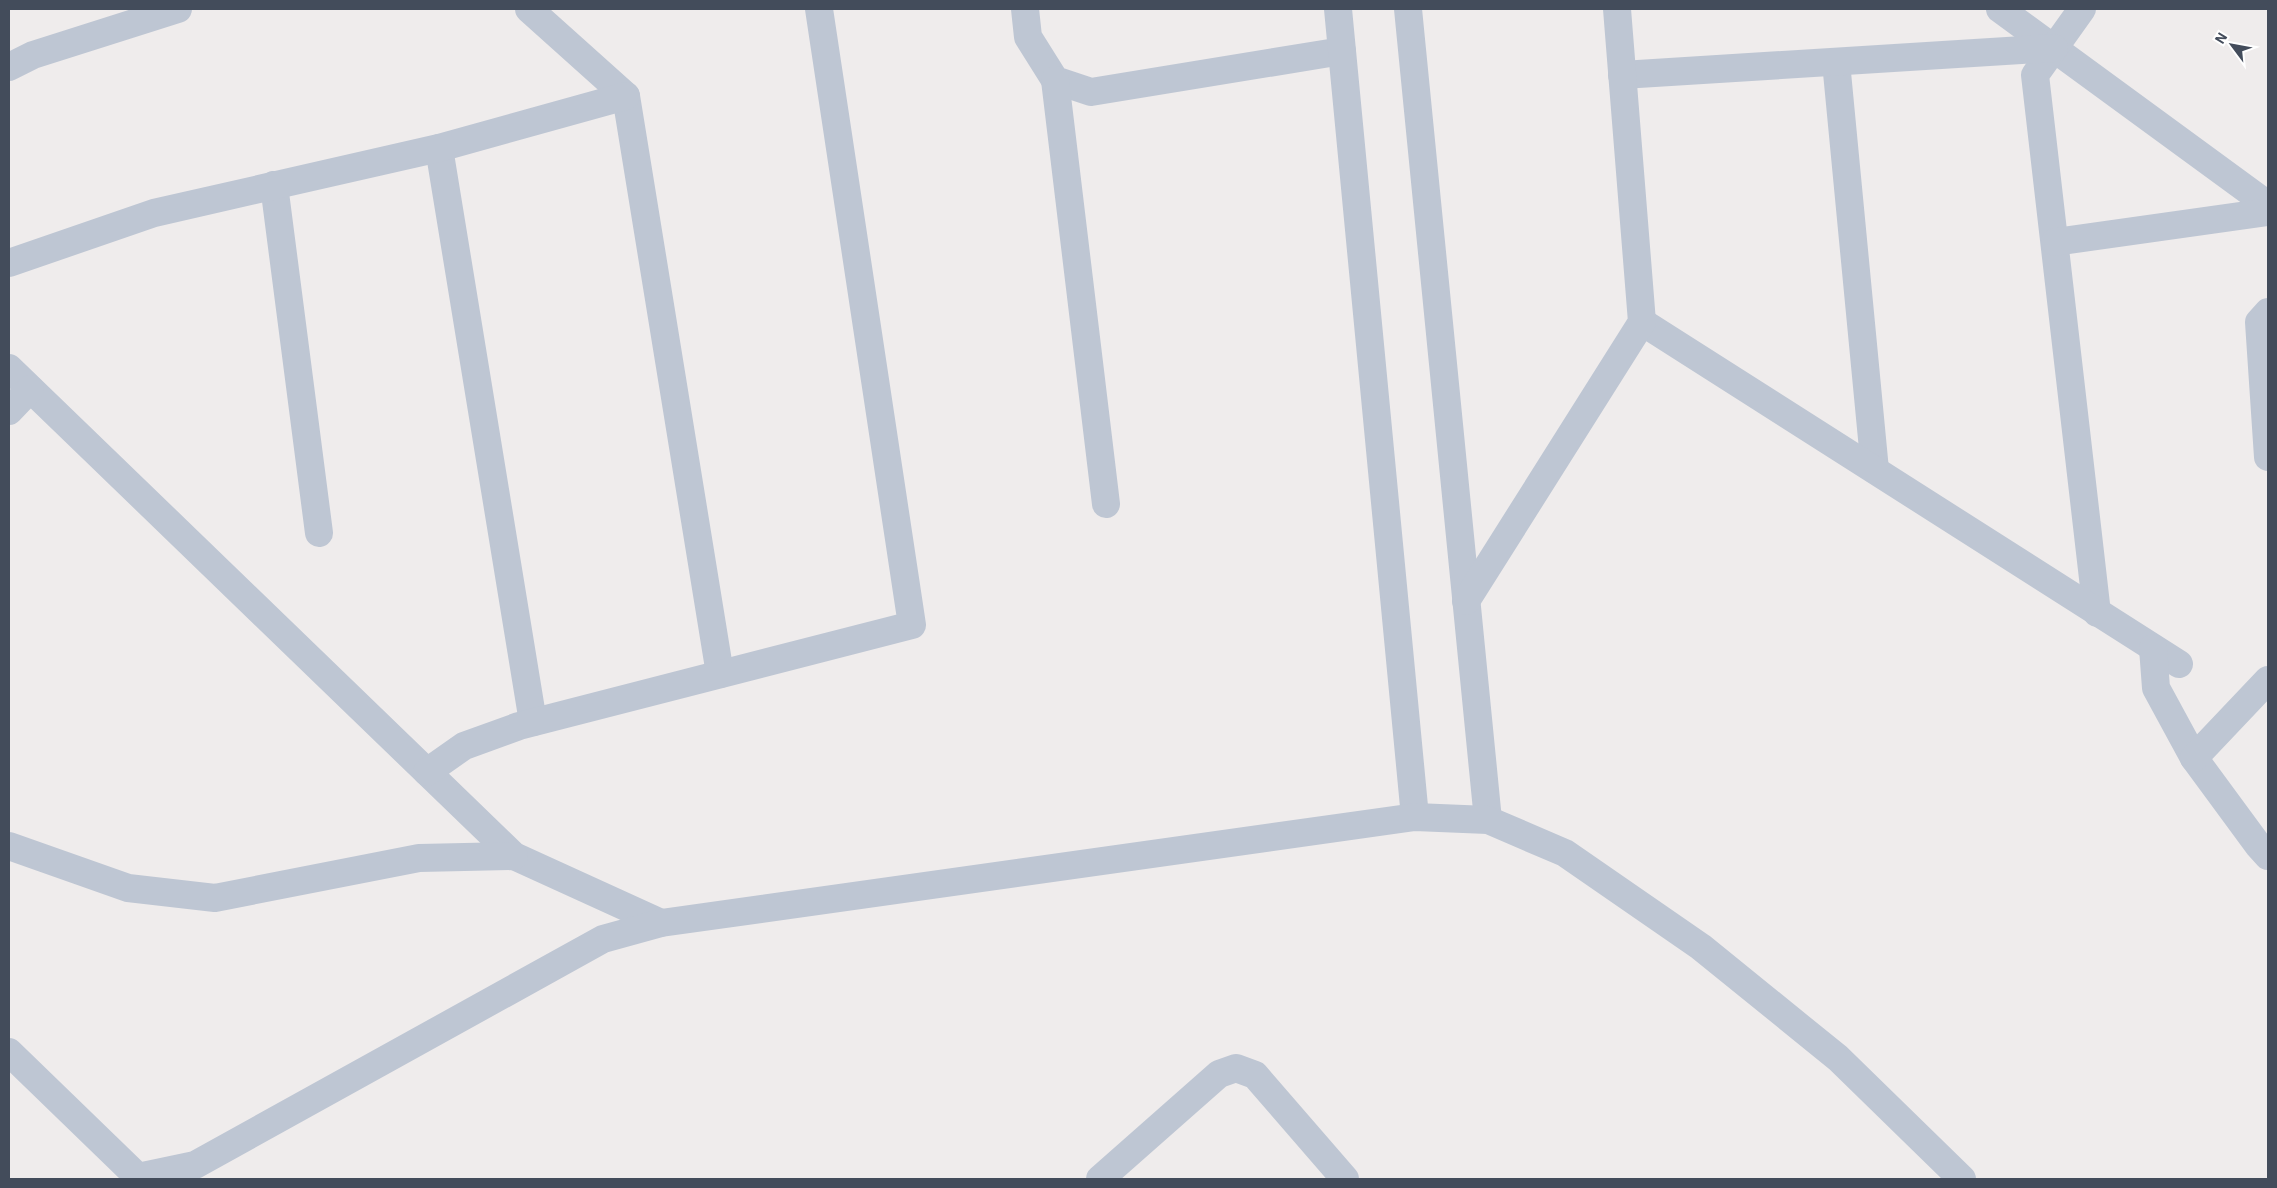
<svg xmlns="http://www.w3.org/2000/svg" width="2277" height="1188" font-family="'IBM Plex Sans',sans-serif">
<rect width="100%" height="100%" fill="#efecec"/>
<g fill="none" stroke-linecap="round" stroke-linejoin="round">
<g stroke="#bec6d3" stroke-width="28">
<polyline points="529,9 626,96 720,674"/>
<polyline points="1025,9 1028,37 1055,80 1091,92 1342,51"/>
<polyline points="1338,9 1415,817"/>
<polyline points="1408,9 1488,820"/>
<polyline points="2000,9 2268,205"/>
<polyline points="2082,9 2035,75 2097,613"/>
<polyline points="1836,62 1875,470"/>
<polyline points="9,67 33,55 178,9"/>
<polyline points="1622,75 2054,48"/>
<polyline points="1055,80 1106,504"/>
<polyline points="439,148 533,722"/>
<polyline points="274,185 319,533"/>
<polyline points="2055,242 2268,212"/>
<polyline points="9,263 154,213 439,148 626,96"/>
<polyline points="2268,312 2259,322 2268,457"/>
<polyline points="1642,322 2179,664"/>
<polyline points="9,368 514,856 661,923"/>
<polyline points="9,411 30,389"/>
<polyline points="1466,601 1642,322 1617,9"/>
<polyline points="2153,648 2156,688 2194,758 2258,845 2268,856"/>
<polyline points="2194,758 2268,680"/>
<polyline points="427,772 464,746 519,726 912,625 819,9"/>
<polyline points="9,846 128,888 215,898 419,858 514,856"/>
<polyline points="9,1052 138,1177 195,1165 603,939 661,923 1415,817 1488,820 1565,853 1701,947 1838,1058 1962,1179"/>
<polyline points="1100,1179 1219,1074 1236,1068 1255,1075 1345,1179"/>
</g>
</g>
<rect width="2277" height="1188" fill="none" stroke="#434c5b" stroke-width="20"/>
<g transform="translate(2232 45) rotate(302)" stroke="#ffffff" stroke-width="4" paint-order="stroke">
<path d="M0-4L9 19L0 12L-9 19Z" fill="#434c5b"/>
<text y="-8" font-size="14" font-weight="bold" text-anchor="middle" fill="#434c5b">N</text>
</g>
</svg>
